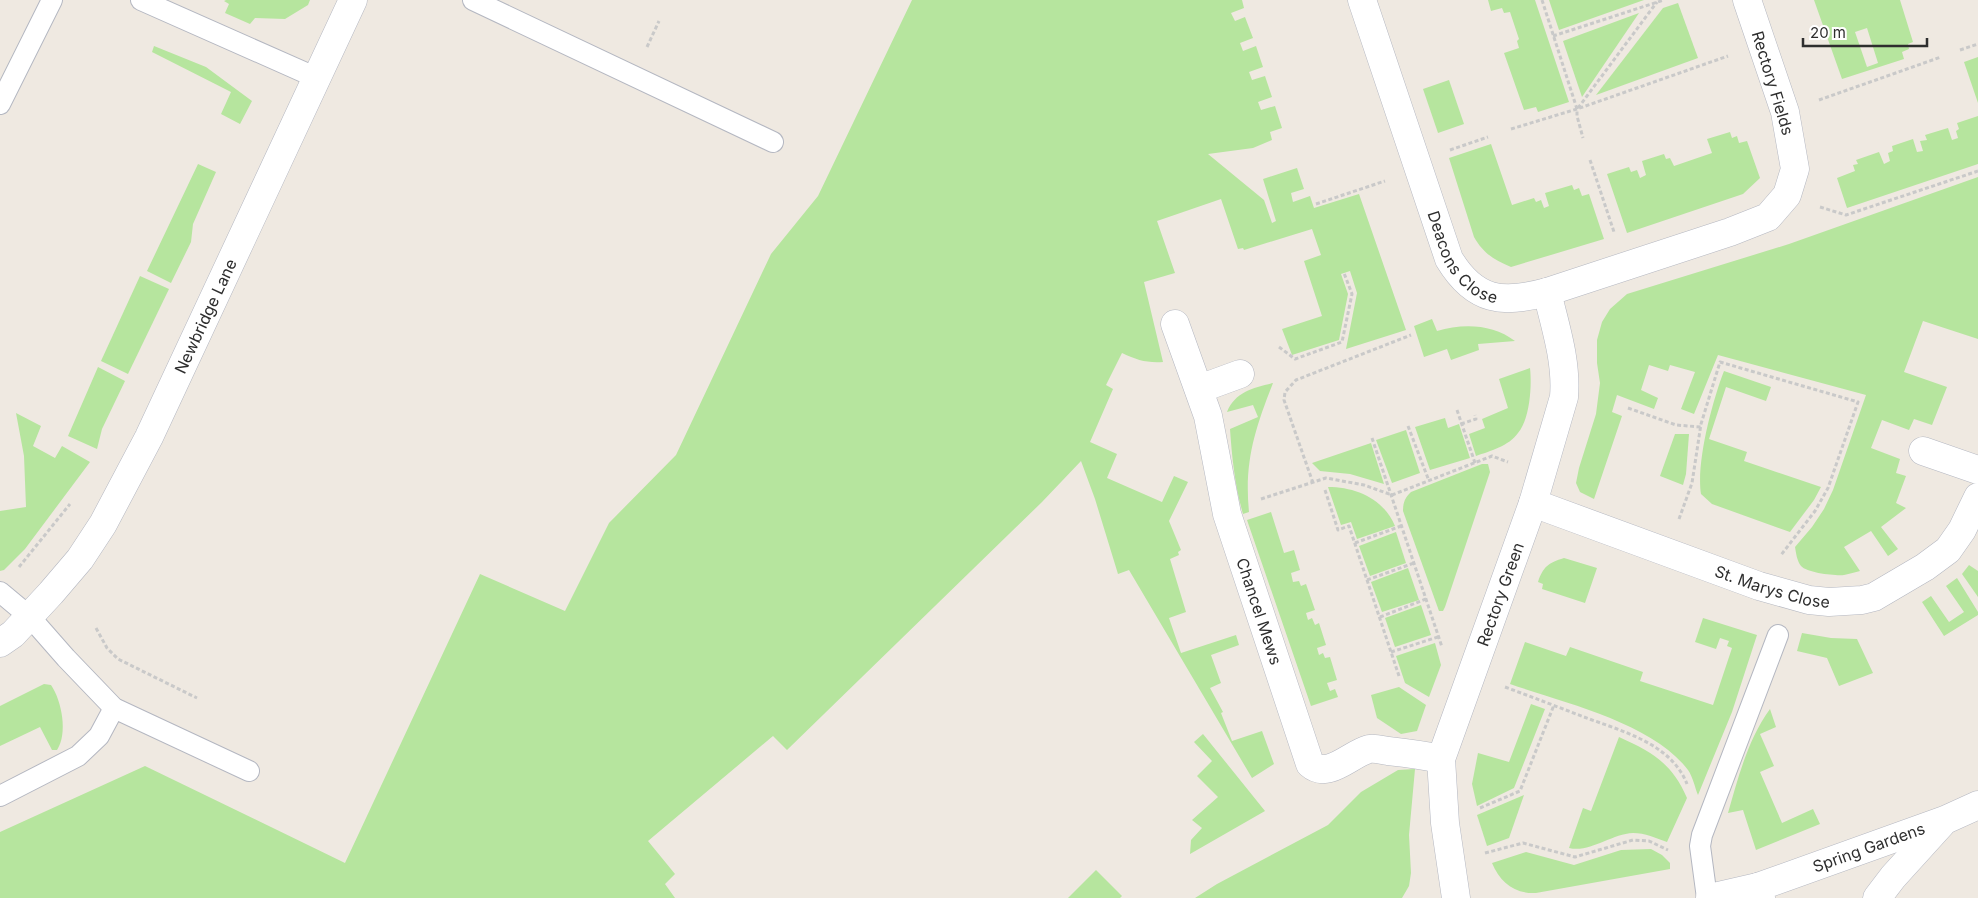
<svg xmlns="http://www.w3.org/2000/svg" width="1978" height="898" font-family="Inter,sans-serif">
<rect width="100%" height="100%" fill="#efe9e1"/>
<g fill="#b6e59e" fill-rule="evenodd">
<polygon points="226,0 310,0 308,5 285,19 255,18 250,24 225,13 229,4 224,1"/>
<path d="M912,0H1242L1244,8L1231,13L1235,21L1245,17L1253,38L1240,43L1243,51L1256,46L1263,67L1249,72L1252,80L1265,76L1272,97L1258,102L1261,110L1275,106L1282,128L1270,132L1272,140L1253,148L1208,154L1264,200L1272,223L1276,221L1263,179L1297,168L1304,189L1291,193L1293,202L1310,196L1314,208L1359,194L1406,330L1346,349L1357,293L1350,271L1341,274L1348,294L1339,340L1292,355L1282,329L1322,316L1304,261L1321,255L1312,229L1244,250L1243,248L1238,249L1221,199L1157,221L1175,273L1144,282L1163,362C1146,363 1137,360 1122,353L1106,385L1113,389L1090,442L1117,454L1107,478L1162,502L1174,476L1188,482L1169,521L1181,550L1178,552L1179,555L1170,559L1186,612L1169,618L1181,653L1236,635L1239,645L1211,655L1221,683L1210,688L1223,712L1221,713L1232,741L1262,731L1274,764L1252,778L1129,570L1118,574L1095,499L1081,461L1042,502L787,750L773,736L648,841L675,874L665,884L675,898H0V832L145,766L345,863L480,574L565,611L609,523L676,455L771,254L818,196Z"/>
<polygon points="1488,0 1535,0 1569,102 1538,112 1536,107 1524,110 1504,53 1519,48 1517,41 1519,39 1510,12 1504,13 1502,8 1491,11"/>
<polygon points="1549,0 1644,0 1559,30"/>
<path d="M1814,0H1900L1913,42L1908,44L1909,49L1902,52L1904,59L1842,79ZM1867,28L1878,63L1867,67L1855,32Z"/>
<polygon points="1678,3 1698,58 1596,95 1663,8"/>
<polygon points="1639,13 1582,97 1563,41"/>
<polygon points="154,46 206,67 252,101 240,124 221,114 231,92 152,52"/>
<polygon points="1978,57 1978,103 1964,62"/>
<polygon points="1449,80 1464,124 1438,133 1423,89"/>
<polygon points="1978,116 1978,164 1847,208 1837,178 1855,171 1853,165 1858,164 1856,160 1879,152 1884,164 1890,161 1888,153 1893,151 1892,146 1913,139 1917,152 1923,151 1920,141 1927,140 1925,135 1948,128 1952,140 1958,138 1956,131 1959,129 1957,123"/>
<polygon points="1730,132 1732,138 1737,136 1739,143 1747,141 1760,178 1743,194 1627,233 1607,174 1629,167 1631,172 1637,170 1640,178 1646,175 1642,161 1664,154 1666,159 1670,158 1674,166 1712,153 1707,139"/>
<path d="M1491,144L1512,205L1534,198L1536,202L1541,200L1544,208L1549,206L1545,193L1572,185L1574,190L1579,188L1582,196L1589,194L1604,239L1511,267C1494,260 1483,253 1474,237L1449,158Z"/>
<polygon points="198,164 216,172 193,224 191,242 171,283 147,271"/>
<path d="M1978,177V339L1923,321L1904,372L1947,387L1932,425L1914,419L1909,430L1882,420L1871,448L1900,459L1896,473L1906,476L1896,503L1906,508L1881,527L1898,549L1888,556L1871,531L1844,547L1860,571C1855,572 1850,574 1844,575C1836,576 1807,573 1801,566C1797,561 1796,553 1795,547L1812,527L1824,509L1833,490L1866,395L1718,355L1694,414L1681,409L1695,372L1670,365L1668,371L1649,365L1641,390L1658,398L1654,409L1617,395L1612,412L1622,416L1594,499L1580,492L1576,483L1579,468L1596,414L1600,383L1597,363V340L1602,322L1610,309L1627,294L1789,244Z"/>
<polygon points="140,276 169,289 128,374 101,361"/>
<path d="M1432,319L1437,331C1463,323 1493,324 1515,341L1478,344L1479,350L1451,360L1447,349L1424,357L1414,326Z"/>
<polygon points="98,367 125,381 102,429 97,449 68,436"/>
<path d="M1530,368C1532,386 1530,419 1518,433C1509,446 1490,451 1476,456L1469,434L1485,428L1482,419L1508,408L1499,379Z"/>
<path d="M1724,371L1771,387L1766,401L1726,387L1709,439L1747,452L1744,461L1821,487L1814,500L1790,532L1712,504L1701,494C1696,463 1712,402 1724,371Z"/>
<path d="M1273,383C1255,429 1244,462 1249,512L1243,514C1235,486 1232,458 1230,429L1258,417L1253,405L1227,412C1235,392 1253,388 1273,383Z"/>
<polygon points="16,413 41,426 33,446 55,458 62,446 90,462 25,549 4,570 0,571 0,511 26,507 24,456"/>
<polygon points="1445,418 1448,428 1459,424 1470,458 1430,470 1415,427"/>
<polygon points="1406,430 1420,473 1392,483 1376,440"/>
<polygon points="1675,434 1689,434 1686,474 1683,485 1660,476"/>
<polygon points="1371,443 1384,484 1350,474 1320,471 1312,463"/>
<path d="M1482,464H1488L1490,472L1445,607L1443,611H1439L1403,511C1403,502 1405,498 1411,492Z"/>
<path d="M1328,487C1356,487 1384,499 1395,526L1357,539L1351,522L1341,525Z"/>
<polygon points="1271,512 1284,553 1294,550 1300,570 1291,573 1293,582 1299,581 1301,586 1306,584 1315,610 1306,613 1308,620 1312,618 1315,625 1319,623 1326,645 1317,648 1319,655 1323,653 1325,658 1330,657 1337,680 1327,683 1330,691 1335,689 1338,697 1311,706 1247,520"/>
<polygon points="1396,532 1406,563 1370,576 1359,546"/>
<path d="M1564,558L1597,568L1585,603L1542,589L1543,584L1538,582C1543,567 1548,563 1564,558Z"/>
<polygon points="1969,565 1978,571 1978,597 1962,574"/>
<polygon points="1408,568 1419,600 1382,612 1371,582"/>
<polygon points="1957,578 1978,612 1978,615 1944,636 1922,602 1931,596 1949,622 1964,612 1946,586"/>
<polygon points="1421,605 1431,635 1395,647 1385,618"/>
<path d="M1703,618L1757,635L1732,712L1698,795C1695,788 1693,777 1688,770C1653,723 1565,703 1510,684L1525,642L1566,656L1570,647L1643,672L1640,681L1713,705L1732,648L1727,646L1729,641L1720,638L1716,649L1695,642Z"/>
<polygon points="1802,633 1831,638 1857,639 1873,673 1839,686 1827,658 1797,651"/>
<polygon points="1435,643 1441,665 1429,697 1405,683 1396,656"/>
<path d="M44,684L51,685C62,701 68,734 57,750H52L40,727L0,746V706Z"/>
<polygon points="1399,687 1426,705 1417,731 1401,734 1377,718 1371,695"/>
<polygon points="1531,704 1545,709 1514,788 1477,806 1472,784 1478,753 1509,762"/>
<path d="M1770,709L1776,727L1760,734L1774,766L1760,772L1782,823L1813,809L1820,824L1756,850L1743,810L1728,813C1738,778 1748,739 1770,709Z"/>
<polygon points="1203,734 1265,811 1190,854 1191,840 1202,828 1192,820 1218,797 1197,776 1212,761 1194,742"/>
<path d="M1619,737C1652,752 1672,763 1687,798L1667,842C1656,838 1645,833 1633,833C1611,834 1590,853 1569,848L1583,808L1591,811Z"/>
<polygon points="1415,769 1409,835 1411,873 1409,886 1402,898 1195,898 1217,884 1328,825 1361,792 1398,770"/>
<polygon points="1524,795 1509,838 1487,846 1477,815"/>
<path d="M1651,849L1662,855L1670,863V869L1536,893C1514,894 1500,882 1492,863L1526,852L1574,865L1621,850Z"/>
<polygon points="1096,870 1122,896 1120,898 1068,898"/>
</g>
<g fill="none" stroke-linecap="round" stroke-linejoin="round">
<defs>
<g id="service">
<polyline points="141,0 317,78"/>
<polyline points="473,0 773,142"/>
<polyline points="0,104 52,0"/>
<polyline points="0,592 30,617 66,658 114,708 249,771"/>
<polyline points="0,796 78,756 99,736 114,708"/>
<polyline points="1707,898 1700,846 1702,835 1778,635"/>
</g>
<g id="minor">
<path id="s1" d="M1362,0L1449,259C1475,302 1503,304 1547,292L1730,232L1768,217L1787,195L1795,169L1785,112L1747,0"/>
<path id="s2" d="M1175,324L1208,416L1227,514L1310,764C1328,780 1350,754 1369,749C1375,748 1382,750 1388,751C1406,753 1423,755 1441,759"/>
<polyline points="1199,389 1240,374"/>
<polyline points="1923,451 1978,470"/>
<path id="s3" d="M1533,503L1759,586L1809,600L1829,602L1862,600L1874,597L1925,567L1948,550L1962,530L1978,497"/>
<path id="s4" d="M1456,898L1445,823L1441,759L1533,503L1564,397C1567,361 1555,326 1547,292"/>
<polyline points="1710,898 1758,887"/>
</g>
<g id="tertiary">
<path id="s5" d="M0,643L13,634L51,593L80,559L103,524L149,437L353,0"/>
</g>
<g id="secondary">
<path id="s6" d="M1761,898L1758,887L1945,820L1978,805"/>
<polyline points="1877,898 1893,877 1942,823"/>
</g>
</defs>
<use href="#service" stroke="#b4b7c1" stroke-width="22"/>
<use href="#minor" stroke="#b4b7c1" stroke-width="29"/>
<use href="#tertiary" stroke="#b4b7c1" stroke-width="29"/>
<use href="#secondary" stroke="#b4b7c1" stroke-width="29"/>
<g stroke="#c9c9c9" stroke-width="3" stroke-dasharray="4 2.5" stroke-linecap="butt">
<polyline points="1542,0 1577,109 1577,116 1583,138"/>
<polyline points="1553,36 1664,0"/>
<polyline points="647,47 659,21"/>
<polyline points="1960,50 1978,44"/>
<polyline points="1819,100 1941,57"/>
<polyline points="1578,108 1657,2"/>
<polyline points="1511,129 1577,109 1728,56"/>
<polyline points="1450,150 1488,137"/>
<polyline points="1590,160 1614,232"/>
<polyline points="1316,204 1385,181"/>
<polyline points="1820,207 1846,215 1978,171"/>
<polyline points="1279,347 1295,359 1342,342 1352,294 1344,273"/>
<polyline points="1628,408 1676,425 1701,427"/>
<polyline points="1457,410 1475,463"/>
<polyline points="1461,424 1476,419 1475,415"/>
<polyline points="1408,426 1429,481"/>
<polyline points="1372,438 1442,647"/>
<polyline points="1313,483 1284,400 1285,392 1296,380 1411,335"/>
<polyline points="1325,490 1338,530 1349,526 1399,676"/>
<polyline points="1261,499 1326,478 1364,485 1392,495 1492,456 1508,462"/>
<polyline points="1679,519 1692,483 1701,424 1720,362 1858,402 1828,488 1815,511 1781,555"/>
<polyline points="1355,543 1401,526"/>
<polyline points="19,567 70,504"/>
<polyline points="1367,580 1414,563"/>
<polyline points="1380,617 1426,599"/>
<polyline points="96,628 107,648 118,659 197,698"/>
<polyline points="1391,652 1438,637"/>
<path d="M1505,687C1532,697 1558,707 1584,717C1621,731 1671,743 1687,784"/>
<polyline points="1480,808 1520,791 1554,705"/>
<polyline points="1485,853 1523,843 1575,857 1633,840 1649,841 1668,850"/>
</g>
<use href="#service" stroke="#fff" stroke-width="20"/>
<use href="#minor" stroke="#fff" stroke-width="28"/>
<use href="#tertiary" stroke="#fff" stroke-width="28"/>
<use href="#secondary" stroke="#fff" stroke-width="28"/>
</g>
<g text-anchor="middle" stroke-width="4.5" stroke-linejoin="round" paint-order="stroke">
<g font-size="16" fill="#2e2e2e" stroke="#fff">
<text transform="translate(1773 83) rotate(73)" y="6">Rectory Fields</text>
<text dy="6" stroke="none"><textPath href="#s1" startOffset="280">Deacons Close</textPath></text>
<text dy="6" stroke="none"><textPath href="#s5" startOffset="390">Newbridge Lane</textPath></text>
<text dy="6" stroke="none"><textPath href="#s3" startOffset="254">St. Marys Close</textPath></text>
<text dy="6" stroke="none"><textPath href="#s4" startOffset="315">Rectory Green</textPath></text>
<text dy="6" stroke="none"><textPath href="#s2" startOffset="300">Chancel Mews</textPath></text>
<text dy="6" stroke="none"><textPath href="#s6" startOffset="129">Spring Gardens</textPath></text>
</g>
</g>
<path d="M1803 38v8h124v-8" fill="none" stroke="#2e2e2e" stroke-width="2.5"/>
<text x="1810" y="38" font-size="15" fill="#2e2e2e" stroke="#ffffff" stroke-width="4" paint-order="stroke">20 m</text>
</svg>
